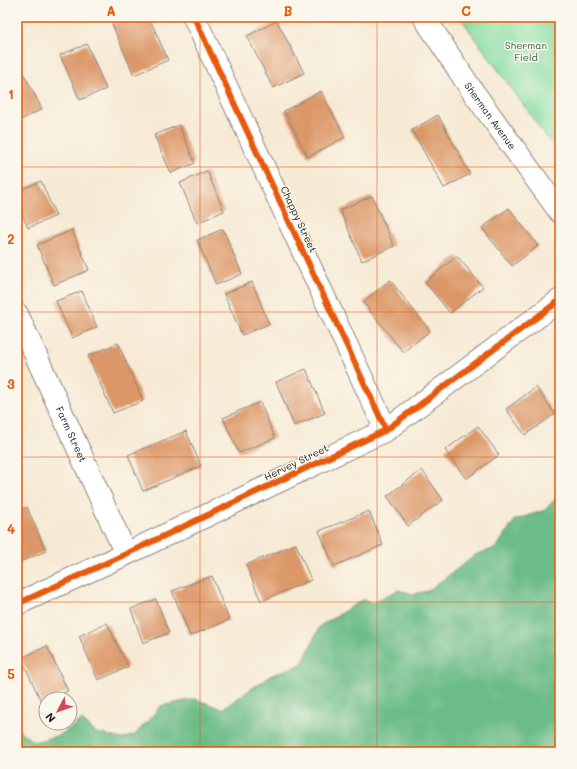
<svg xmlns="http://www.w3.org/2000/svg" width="577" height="769" font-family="Mali,sans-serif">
<rect width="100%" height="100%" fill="#fbf7ec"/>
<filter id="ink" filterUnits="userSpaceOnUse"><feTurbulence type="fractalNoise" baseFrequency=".025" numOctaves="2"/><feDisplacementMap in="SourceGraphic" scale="8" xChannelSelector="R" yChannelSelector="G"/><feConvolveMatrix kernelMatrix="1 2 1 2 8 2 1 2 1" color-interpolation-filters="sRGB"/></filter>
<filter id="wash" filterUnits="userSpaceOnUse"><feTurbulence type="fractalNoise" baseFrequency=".012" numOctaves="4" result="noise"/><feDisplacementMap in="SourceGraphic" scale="16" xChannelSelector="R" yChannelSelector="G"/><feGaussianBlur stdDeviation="0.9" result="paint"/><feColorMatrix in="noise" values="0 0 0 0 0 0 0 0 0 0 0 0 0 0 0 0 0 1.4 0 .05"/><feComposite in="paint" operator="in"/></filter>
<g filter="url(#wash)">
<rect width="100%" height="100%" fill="#f7ead5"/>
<polygon fill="#85dda1" stroke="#507c5e" points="460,17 560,17 560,156"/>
<polygon fill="#6cbc87" stroke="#446c52" points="560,494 560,752 17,752 17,729 34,742 60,735 82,720 96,733 122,739 135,735 161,706 195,699 222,709 270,676 302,664 320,626 364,599 372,603 398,590 413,594 428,591 477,554 496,548 515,520 545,510"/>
<g id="blocks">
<g fill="#dc9768">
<polygon points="129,17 149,17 168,60 134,75 112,24"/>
<polygon points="277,21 304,73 273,88 247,36"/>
<polygon points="87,44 106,89 80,100 60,55"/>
<polygon points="19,65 42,109 17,122 17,66"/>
<polygon points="321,91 345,137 308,157 284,111"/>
<polygon points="438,115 470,174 444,188 412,130"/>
<polygon points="179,125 195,163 171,173 154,135"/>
<polygon points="207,171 224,211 197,223 180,183"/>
<polygon points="41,181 56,216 28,228 17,203 17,191"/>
<polygon points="372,196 394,246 362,261 340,210"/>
<polygon points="509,208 538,246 512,266 482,228"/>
<polygon points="223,229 242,274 216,285 197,240"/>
<polygon points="72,230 89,270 54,285 37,245"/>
<polygon points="457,256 483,287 450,313 425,282"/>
<polygon points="390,280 430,331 403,352 363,302"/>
<polygon points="252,282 269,324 242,335 224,294"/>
<polygon points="82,291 97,327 72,338 56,301"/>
<polygon points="118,343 143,401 113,413 88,356"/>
<polygon points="306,369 325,413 294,426 276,382"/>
<polygon points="536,387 555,414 525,435 506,409"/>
<polygon points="260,402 275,438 239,453 223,418"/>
<polygon points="478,426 499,455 466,479 445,450"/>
<polygon points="186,431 201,466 143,491 128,455"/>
<polygon points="422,470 443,500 408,526 387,496"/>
<polygon points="27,507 46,551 17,563 17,511"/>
<polygon points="369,511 383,545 334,566 319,531"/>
<polygon points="296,544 311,580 261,601 246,565"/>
<polygon points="212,576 229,620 190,636 172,591"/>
<polygon points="156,599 169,633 143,643 131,609"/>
<polygon points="107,623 128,667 98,680 79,636"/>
<polygon points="47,646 68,691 51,699 46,699 46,701 42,703 21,658"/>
</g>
</g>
</g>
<g filter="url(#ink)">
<use href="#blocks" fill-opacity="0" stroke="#8a8378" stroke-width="1"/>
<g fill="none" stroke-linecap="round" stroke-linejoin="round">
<defs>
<g id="minor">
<polyline points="194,17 386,430"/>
<path id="s1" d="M424,17L471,89L560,212"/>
<path id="s2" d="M17,314L126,554"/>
<polyline points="17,604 126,554 386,430 560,300"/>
</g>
</defs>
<use href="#minor" stroke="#8a8378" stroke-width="24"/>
<use href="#minor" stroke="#fff" stroke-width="22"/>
<defs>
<g id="cycleway">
<polyline points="194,17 386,430"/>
<polyline points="17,604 126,554 386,430 560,300"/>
</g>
</defs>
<use href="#cycleway" stroke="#fbf7ec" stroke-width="8"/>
<use href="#cycleway" stroke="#e8590c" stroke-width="6"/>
</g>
</g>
<path fill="none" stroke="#e8590c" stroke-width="1" stroke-opacity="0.55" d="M200,17V752M377,17V752M17,167H560M17,312H560M17,457H560M17,602H560"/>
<g text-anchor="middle" stroke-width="3" stroke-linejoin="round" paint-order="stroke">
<g font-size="10" fill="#41604b" stroke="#fbf7ec">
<text x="526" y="49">Sherman<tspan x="526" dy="12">Field</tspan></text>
</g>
<g font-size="10" fill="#1c1c1c" stroke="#fbf7ec">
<text dy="4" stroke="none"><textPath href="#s1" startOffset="119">Sherman Avenue</textPath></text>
<text transform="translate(299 219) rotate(65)" y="4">Chappy Street</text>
<text dy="4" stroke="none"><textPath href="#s2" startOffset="132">Farm Street</textPath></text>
<text transform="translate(296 462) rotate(-26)" y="4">Hervey Street</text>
</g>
</g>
<rect width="577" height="769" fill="none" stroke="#fbf7ec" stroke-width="44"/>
<g transform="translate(58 711) rotate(229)"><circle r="19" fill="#fbf7ec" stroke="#a29f99"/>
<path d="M0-3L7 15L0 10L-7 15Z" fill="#d1495b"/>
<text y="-6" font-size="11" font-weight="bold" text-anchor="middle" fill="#1c1c1c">N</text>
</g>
<rect x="22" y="22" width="533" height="725" fill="none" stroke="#e8590c" stroke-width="1.5"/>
<g font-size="13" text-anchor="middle" font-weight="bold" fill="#e8590c">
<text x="111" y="16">A</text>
<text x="288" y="16">B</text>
<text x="466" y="16">C</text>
<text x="11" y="99">1</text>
<text x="11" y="244">2</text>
<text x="11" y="389">3</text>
<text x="11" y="534">4</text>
<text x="11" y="679">5</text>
</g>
</svg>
